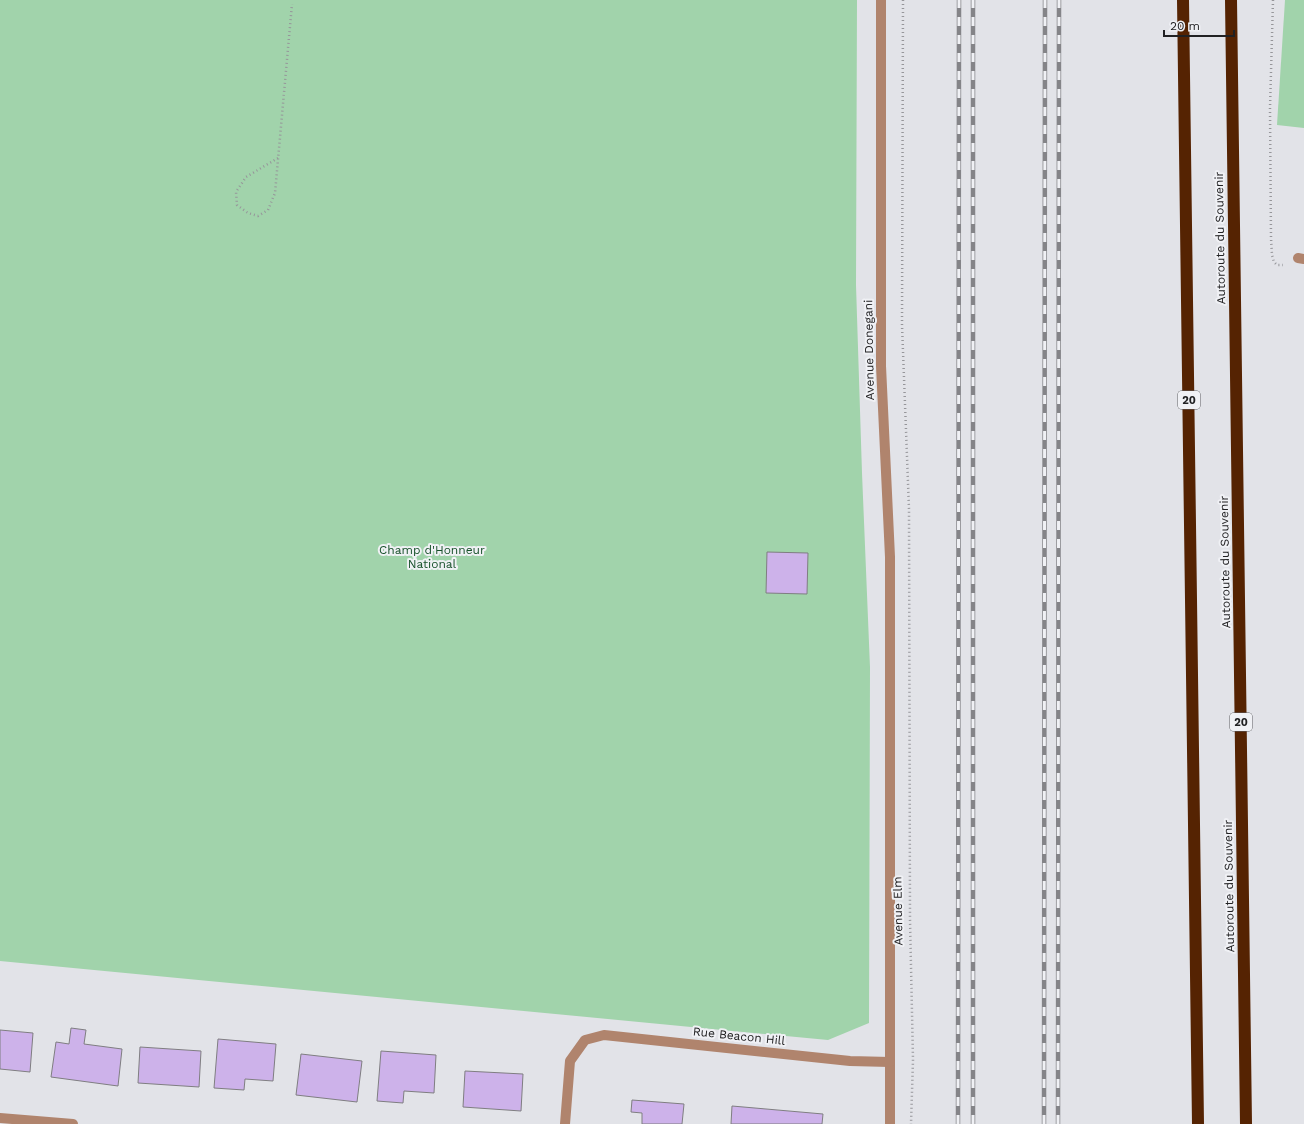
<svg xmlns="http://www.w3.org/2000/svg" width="1304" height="1124" font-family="'Work Sans',sans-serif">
<rect width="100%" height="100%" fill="#e2e3e8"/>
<g fill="#a1d3ab">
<polygon points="0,0 857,0 856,285 862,473 870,667 869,1023 828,1040 0,961"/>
<polygon points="1285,0 1304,0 1304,128 1277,125"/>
</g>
<g fill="#cdb2ea" stroke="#7f7e81">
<polygon points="767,552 808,553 807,594 766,593"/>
<polygon points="71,1028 86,1030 84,1044 122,1049 118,1086 51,1077 56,1042 69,1044"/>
<polygon points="0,1030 33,1033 30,1072 0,1069"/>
<polygon points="218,1039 276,1044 273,1081 245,1079 244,1090 214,1088"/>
<polygon points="140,1047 201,1051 199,1087 138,1083"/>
<polygon points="381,1051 436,1055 434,1093 404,1091 403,1103 377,1101"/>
<polygon points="301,1054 362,1061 357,1102 296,1095"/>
<polygon points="465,1071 523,1074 521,1111 463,1107"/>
<polygon points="632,1100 684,1104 682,1124 642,1124 642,1113 631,1112"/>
<polygon points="732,1106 823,1114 822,1124 731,1124"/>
</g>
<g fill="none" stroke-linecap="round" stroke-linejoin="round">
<g stroke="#96969a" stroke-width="2.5" stroke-dasharray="1 3" stroke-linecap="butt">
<polyline points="903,0 902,325 909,509 910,919 913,1060 911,1124"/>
<polyline points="1273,0 1270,108 1271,238 1272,255 1274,262 1277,265 1283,265"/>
<polyline points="278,158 246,177 236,192 237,205 248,213 258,216 268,210 275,193 292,4"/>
</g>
<g stroke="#b0846d" stroke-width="10">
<polyline points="881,0 881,366 890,557 890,1124"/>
<polyline points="1298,258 1304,259"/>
<polyline points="0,1118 73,1124"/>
<polyline points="565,1124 570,1061 585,1040 604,1035 850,1061 890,1062"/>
</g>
<g stroke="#552302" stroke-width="12">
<polyline points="1183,0 1198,1124"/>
<polyline points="1231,0 1246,1124"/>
</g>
<defs>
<g id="rail">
<polyline points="958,1124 959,0"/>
<polyline points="973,1124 973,0"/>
<polyline points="1044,1124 1045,0"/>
<polyline points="1058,1124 1059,0"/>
</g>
</defs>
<use href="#rail" stroke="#848488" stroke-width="4.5"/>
<use href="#rail" stroke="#f0f1f5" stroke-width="3" stroke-dasharray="9" stroke-linecap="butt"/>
</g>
<g text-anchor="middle" stroke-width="4" stroke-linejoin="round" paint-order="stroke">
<g fill="#f0f1f5" stroke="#5f5f62" stroke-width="1">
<rect x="1178" y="391" width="22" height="18" rx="3"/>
<rect x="1230" y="713" width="22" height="18" rx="3"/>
</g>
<g font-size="11" font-weight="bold" fill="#212123">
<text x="1189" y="404">20</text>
<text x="1241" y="726">20</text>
</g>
<g font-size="12" fill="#212123" stroke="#f0f1f5">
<text transform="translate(1220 238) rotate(-91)" y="4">Autoroute du Souvenir</text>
<text transform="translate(869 350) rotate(-91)" y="4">Avenue Donegani</text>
<text transform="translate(1225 562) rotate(-91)" y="4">Autoroute du Souvenir</text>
<text transform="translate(1229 886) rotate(-91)" y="4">Autoroute du Souvenir</text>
<text transform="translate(898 911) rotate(-91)" y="4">Avenue Elm</text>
<text transform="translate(739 1036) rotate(6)" y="4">Rue Beacon Hill</text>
</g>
<g font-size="12" fill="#165029" stroke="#f0f1f5">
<text x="432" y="554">Champ d'Honneur<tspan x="432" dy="14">National</tspan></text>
</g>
</g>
<path d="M1164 30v6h70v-6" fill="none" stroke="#212123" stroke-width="2"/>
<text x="1170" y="30" font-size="12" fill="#212123" stroke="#f0f1f5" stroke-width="3" paint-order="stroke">20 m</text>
</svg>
